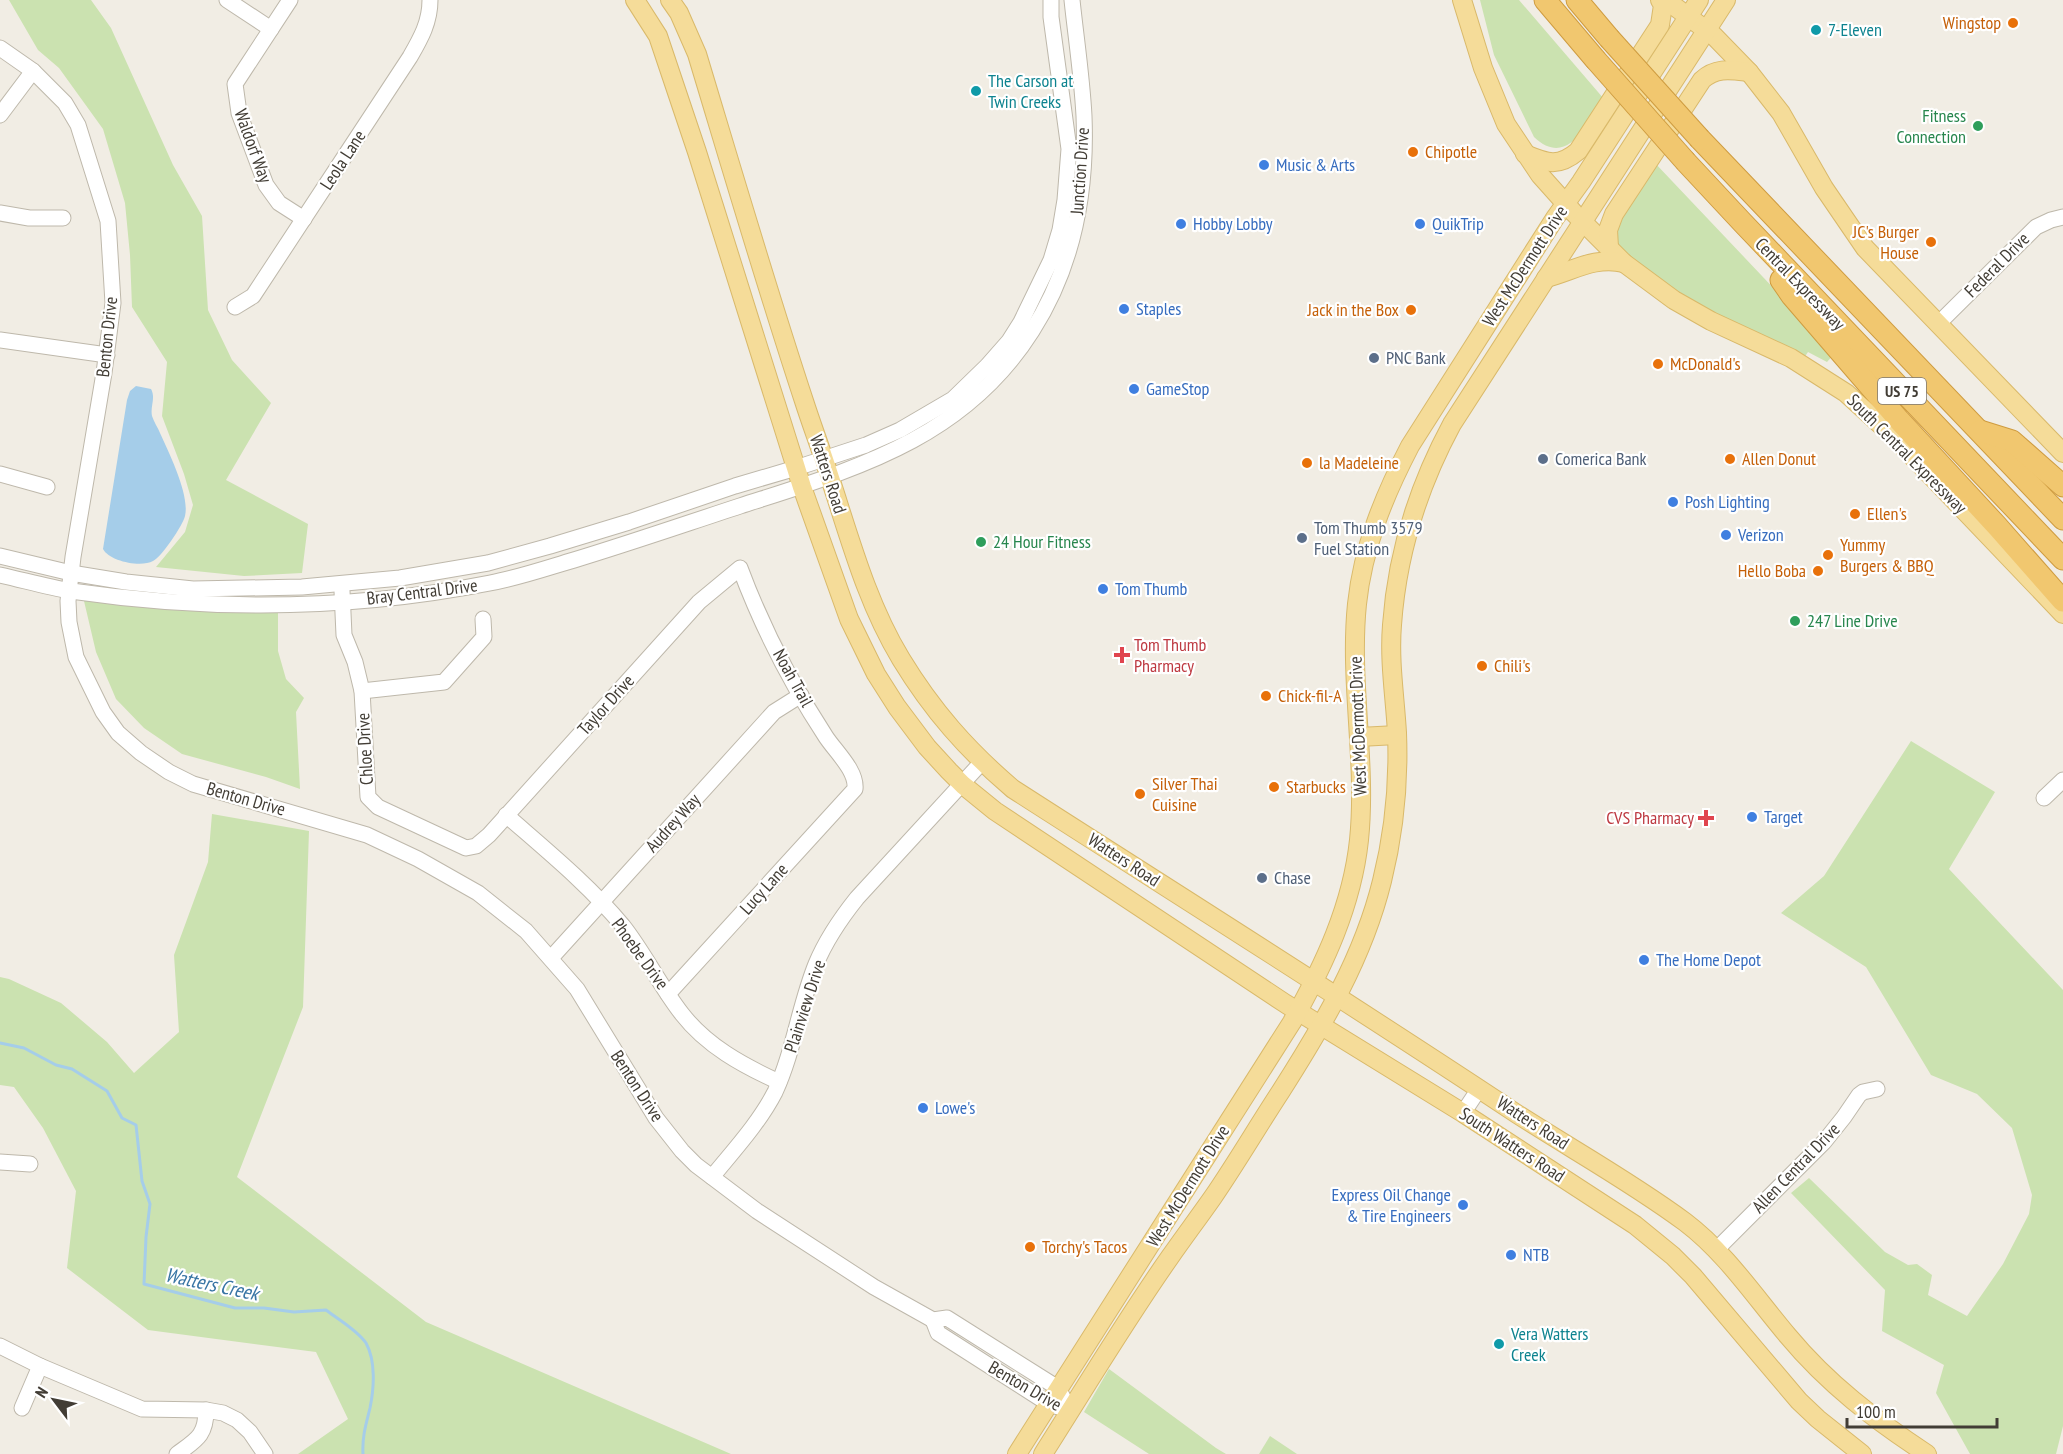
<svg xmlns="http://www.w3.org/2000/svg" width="2063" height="1454" font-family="'PT Sans Narrow',sans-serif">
<rect width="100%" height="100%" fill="#f1ede4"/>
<g fill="#cbe2b0">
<polygon points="9,0 91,0 111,28 173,165 202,216 208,310 232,360 271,403 226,480 308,524 302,573 244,576 156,567 185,532 193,505 184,474 162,416 167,362 132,307 130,255 125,203 103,129 59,68 38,50"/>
<path d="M1480,0H1519L1604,99C1587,123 1568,169 1534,137L1494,55Z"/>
<polygon points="1654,162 1835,353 1827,362 1808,352 1804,358 1671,291 1636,265 1617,245 1614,221"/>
<polygon points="94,598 162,606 176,610 278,613 278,651 286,679 304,698 296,712 300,789 266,777 182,754 144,728 116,699 96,652 84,601"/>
<polygon points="1911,741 1995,792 1949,869 2063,990 2063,1426 2056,1454 1970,1454 1936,1393 1944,1365 1882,1331 1885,1290 1791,1193 1809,1178 1885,1252 1908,1265 1917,1264 1932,1275 1928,1295 1967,1316 2003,1264 2029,1214 2032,1195 2012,1128 1977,1094 1931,1075 1866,967 1781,913 1824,876"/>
<polygon points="212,814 309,831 303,1007 237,1177 426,1322 731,1454 298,1454 348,1419 316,1352 148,1330 67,1268 76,1191 43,1128 14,1087 0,1085 0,977 9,979 61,1003 107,1042 134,1073 179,1032 174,955 208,862"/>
<polygon points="1109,1369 1216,1448 1226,1454 1149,1454 1084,1412"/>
<polygon points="1270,1436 1297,1454 1259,1454"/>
</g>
<path fill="#a5cde9" d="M136,386L151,389C156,398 150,406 152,416C154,422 158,428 160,433C169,453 190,495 185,516C183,525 161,558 153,561C141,568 109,561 103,549L127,400L130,391Z"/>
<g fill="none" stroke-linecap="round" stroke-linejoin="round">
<path stroke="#a5cde9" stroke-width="3" d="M0,1043L24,1048L56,1065L72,1069L107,1091L122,1118L136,1125L142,1181L150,1204L146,1237L144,1284L235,1308H264L294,1312L326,1310C339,1320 357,1330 366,1343C376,1361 374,1389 370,1408C366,1424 362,1437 363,1454"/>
<defs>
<g id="minor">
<polyline points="227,0 271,29"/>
<polyline points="290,0 235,84 239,113 266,185 279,203 304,219"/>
<polyline points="0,48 33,71 65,103 78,125 108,221 113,303 104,373 73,557 68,601 69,622 76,657 103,712 118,733 141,753 169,772 193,784 367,835 418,859 478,893 526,931 577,989 656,1118 682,1151 696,1165 757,1211 874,1287 933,1320 947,1318 1058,1388 1070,1411"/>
<polyline points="0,115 33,71"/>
<polyline points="0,213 29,218 63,218"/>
<path d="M235,307L253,296L410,57C421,38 430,22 430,0"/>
<polyline points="1938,324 2036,227 2051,220 2063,217"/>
<polyline points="0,340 107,355"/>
<polyline points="0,474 47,487"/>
<polyline points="0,556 71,573 126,582 193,589 302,587 400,578 488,563 550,546 629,522 735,486 796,468 866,445 900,430 953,399 987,366 1009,341 1021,322 1051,260 1060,230 1065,200 1069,149 1051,17 1051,0"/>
<path d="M0,575C23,580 47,587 71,591C209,611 353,610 490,583C518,578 547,568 574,560C630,543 685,524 740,506C854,469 963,440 1032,331C1073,267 1087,191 1084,116C1082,77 1076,38 1072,0"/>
<path d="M342,591L344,635L355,662L362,691L368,797L378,807L466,848L476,846L489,835L699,602L740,568C762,627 792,685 826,737C836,752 857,771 855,789L668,994"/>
<polyline points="362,691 444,682 484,637 483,619"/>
<polyline points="2044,798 2063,780"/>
<path d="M506,815C546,850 589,885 623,926C645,954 660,986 682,1014C707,1046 742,1065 779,1082"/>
<polyline points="551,958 774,712 801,695"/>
<polyline points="1463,1113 1479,1089"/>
<polyline points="0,1162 30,1164"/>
<path d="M712,1177C734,1150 759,1123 775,1092C794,1051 799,1006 816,964C826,940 841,918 857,898L982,762"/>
<polyline points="1716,1251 1723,1243 1824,1142 1844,1117 1859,1095 1863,1092 1877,1089"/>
<polyline points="933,1320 938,1333 1049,1404 1058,1407"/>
<polyline points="0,1346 40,1366 142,1409 206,1410 223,1413 237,1420 250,1432 265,1454"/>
<polyline points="22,1408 40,1366"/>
<path d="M177,1454C196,1440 206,1436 206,1410"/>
</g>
<g id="major">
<polyline points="635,0 658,36 697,152 802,487 849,619 876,674 897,707 927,747 949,771 963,785 995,811 1286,1004 1463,1113 1635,1225 1673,1256 1693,1276 1799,1401 1818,1419 1862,1454"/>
<path d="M670,0L679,13L697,54C732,170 766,286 804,401C812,426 822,452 830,478C850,539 867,603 901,659C932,710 967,750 1013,789C1181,897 1350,1003 1517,1114C1573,1150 1631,1182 1685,1222C1726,1253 1755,1297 1788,1336C1828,1384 1875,1420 1927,1454"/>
<polyline points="1462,0 1483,68 1506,124 1540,175 1574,213 1624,263 1674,300 1711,321 1791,358 1846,393 1893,436 2063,614"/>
<polyline points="1666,0 1714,36 1749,72 1781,113 1824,188 1865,248 2063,453"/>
<path d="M1525,154C1547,163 1558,168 1578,151L1660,25L1663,5L1660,0"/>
<path d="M1609,247L1608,230L1614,214L1702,80C1716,67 1731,70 1749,72"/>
<path d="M1546,278C1573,271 1595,256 1624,263"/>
<polyline points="1359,737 1397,735"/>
<path d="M1017,1454L1292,1022C1324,965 1352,906 1359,840C1367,762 1349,682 1357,604C1363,547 1384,496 1410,446L1555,218L1581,182L1699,0"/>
<path d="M1043,1454C1085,1388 1125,1321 1170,1257C1184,1237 1199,1217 1213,1197C1237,1162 1258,1126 1281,1091C1323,1025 1363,958 1382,881C1394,833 1399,783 1397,733C1395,697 1389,661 1392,625C1397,554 1418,487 1452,424L1726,0"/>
</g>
<g id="highway">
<polyline points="1545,0 1595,59"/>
<polyline points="1577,0 1609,38"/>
<polyline points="1700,139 2063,519"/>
<polyline points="1686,162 1742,222 2063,559"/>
<polyline points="1781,280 1792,296 1899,420 1997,526 2063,601"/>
<polyline points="1980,431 2012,441 2063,486"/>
</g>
</defs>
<use href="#minor" stroke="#beb8ab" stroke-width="17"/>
<use href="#major" stroke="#d9b96a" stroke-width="20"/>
<use href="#highway" stroke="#cf9c40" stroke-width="23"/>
<use href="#minor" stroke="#fff" stroke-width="15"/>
<use href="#major" stroke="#f5dc99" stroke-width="18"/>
<use href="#highway" stroke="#f1c76f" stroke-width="21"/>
<defs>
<g id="highway-bridge">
<polyline points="1609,38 1700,139"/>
<polyline points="1595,59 1686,162"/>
</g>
</defs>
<use href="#highway-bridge" stroke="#cf9c40" stroke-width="23" stroke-linecap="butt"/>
<use href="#highway-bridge" stroke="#f1c76f" stroke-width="21"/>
</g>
<g fill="#e8710a" stroke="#fff" stroke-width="2">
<circle cx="2013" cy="23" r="6"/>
<circle cx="1413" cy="152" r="6"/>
<circle cx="1931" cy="242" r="6"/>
<circle cx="1411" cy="310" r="6"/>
<circle cx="1658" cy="364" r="6"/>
<circle cx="1730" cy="459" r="6"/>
<circle cx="1307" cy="463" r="6"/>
<circle cx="1855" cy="514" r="6"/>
<circle cx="1828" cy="555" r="6"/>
<circle cx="1818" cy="571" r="6"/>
<circle cx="1482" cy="666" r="6"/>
<circle cx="1266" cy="696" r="6"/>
<circle cx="1274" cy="787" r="6"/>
<circle cx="1140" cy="794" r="6"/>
<circle cx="1030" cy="1247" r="6"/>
</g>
<g fill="#0f9aa8" stroke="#fff" stroke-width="2">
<circle cx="1816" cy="30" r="6"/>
<circle cx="976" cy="91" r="6"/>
<circle cx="1499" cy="1344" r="6"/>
</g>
<g fill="#2e9e5b" stroke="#fff" stroke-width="2">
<circle cx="1978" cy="126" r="6"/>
<circle cx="981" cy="542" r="6"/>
<circle cx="1795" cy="621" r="6"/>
</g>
<g fill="#3f7fe0" stroke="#fff" stroke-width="2">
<circle cx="1264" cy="165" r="6"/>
<circle cx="1181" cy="224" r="6"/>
<circle cx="1420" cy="224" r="6"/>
<circle cx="1124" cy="309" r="6"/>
<circle cx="1134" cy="389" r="6"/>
<circle cx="1673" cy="502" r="6"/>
<circle cx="1726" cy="535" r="6"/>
<circle cx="1103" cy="589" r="6"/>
<circle cx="1752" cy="817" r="6"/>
<circle cx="1644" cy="960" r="6"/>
<circle cx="923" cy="1108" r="6"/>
<circle cx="1463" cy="1205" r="6"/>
<circle cx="1511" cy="1255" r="6"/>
</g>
<g fill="#5c6f8a" stroke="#fff" stroke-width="2">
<circle cx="1374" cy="358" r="6"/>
<circle cx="1543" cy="459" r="6"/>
<circle cx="1302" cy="538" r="6"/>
<circle cx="1262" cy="878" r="6"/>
</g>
<g fill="#e0444e" stroke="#fff" stroke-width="2">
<path d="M1119 646h6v6h6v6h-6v6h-6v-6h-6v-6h6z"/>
<path d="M1703 809h6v6h6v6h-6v6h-6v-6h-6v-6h6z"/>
</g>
<g text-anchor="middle" stroke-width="4.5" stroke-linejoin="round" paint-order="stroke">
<rect fill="#fff" stroke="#7b7772" stroke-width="1.5" x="1878" y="378" width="48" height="26" rx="4.5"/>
<g font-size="16" font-weight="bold" fill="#423d35">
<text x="1902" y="397">US 75</text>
</g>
<g font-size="18" fill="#c56008" stroke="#fff" text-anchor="start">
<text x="2001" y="29" text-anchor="end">Wingstop</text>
<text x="1425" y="158">Chipotle</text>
<text x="1919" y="238" text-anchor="end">JC's Burger<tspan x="1919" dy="21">House</tspan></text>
<text x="1399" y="316" text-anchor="end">Jack in the Box</text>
<text x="1670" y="370">McDonald's</text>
<text x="1742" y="465">Allen Donut</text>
<text x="1319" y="469">la Madeleine</text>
<text x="1867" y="520">Ellen's</text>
<text x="1840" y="551">Yummy<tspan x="1840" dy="21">Burgers &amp; BBQ</tspan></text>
<text x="1806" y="577" text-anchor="end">Hello Boba</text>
<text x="1494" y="672">Chili's</text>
<text x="1278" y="702">Chick-fil-A</text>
<text x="1152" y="790">Silver Thai<tspan x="1152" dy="21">Cuisine</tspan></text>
<text x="1286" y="793">Starbucks</text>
<text x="1042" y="1253">Torchy's Tacos</text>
</g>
<g font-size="18" fill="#0d838f" stroke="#fff" text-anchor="start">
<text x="1828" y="36">7-Eleven</text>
<text x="988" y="87">The Carson at<tspan x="988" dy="21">Twin Creeks</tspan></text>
<text x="1511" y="1340">Vera Watters<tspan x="1511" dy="21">Creek</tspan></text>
</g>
<g font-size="18" fill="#27864d" stroke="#fff" text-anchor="start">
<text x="1966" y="122" text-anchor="end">Fitness<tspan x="1966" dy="21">Connection</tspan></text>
<text x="993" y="548">24 Hour Fitness</text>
<text x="1807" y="627">247 Line Drive</text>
</g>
<g font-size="18" fill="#423d35" stroke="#fff">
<text transform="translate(253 146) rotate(70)" y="6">Waldorf Way</text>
<text transform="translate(343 160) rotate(-57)" y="6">Leola Lane</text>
<text transform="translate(1080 171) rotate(-86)" y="6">Junction Drive</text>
<text transform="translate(1997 265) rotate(-45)" y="6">Federal Drive</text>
<text transform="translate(1525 266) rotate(-57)" y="6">West McDermott Drive</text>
<text transform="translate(1800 284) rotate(46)" y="6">Central Expressway</text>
<text transform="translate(107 337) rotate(-84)" y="6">Benton Drive</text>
<text transform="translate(1907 454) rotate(45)" y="6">South Central Expressway</text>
<text transform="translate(828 474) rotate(72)" y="6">Watters Road</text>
<text transform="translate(422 592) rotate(-7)" y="6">Bray Central Drive</text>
<text transform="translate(793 678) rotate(61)" y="6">Noah Trail</text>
<text transform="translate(606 705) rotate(-48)" y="6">Taylor Drive</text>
<text transform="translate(1358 726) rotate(-92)" y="6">West McDermott Drive</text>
<text transform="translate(365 749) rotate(-93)" y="6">Chloe Drive</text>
<text transform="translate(246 799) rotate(16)" y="6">Benton Drive</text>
<text transform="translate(673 823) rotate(-48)" y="6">Audrey Way</text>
<text transform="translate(1124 860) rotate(33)" y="6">Watters Road</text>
<text transform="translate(764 889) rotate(-48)" y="6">Lucy Lane</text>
<text transform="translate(640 954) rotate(54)" y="6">Phoebe Drive</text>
<text transform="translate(805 1006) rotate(-72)" y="6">Plainview Drive</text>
<text transform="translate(637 1086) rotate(57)" y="6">Benton Drive</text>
<text transform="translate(1533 1123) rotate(33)" y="6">Watters Road</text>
<text transform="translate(1512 1145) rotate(33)" y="6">South Watters Road</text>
<text transform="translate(1796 1168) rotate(-46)" y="6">Allen Central Drive</text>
<text transform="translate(1188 1186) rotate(-58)" y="6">West McDermott Drive</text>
<text transform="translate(1025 1386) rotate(30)" y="6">Benton Drive</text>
</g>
<g font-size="18" fill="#366cbe" stroke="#fff" text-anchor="start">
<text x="1276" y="171">Music &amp; Arts</text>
<text x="1193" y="230">Hobby Lobby</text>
<text x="1432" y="230">QuikTrip</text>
<text x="1136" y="315">Staples</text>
<text x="1146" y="395">GameStop</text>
<text x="1685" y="508">Posh Lighting</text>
<text x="1738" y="541">Verizon</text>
<text x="1115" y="595">Tom Thumb</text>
<text x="1764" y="823">Target</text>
<text x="1656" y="966">The Home Depot</text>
<text x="935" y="1114">Lowe's</text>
<text x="1451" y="1201" text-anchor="end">Express Oil Change<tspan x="1451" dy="21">&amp; Tire Engineers</tspan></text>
<text x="1523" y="1261">NTB</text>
</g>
<g font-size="18" fill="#4e5e75" stroke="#fff" text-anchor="start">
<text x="1386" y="364">PNC Bank</text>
<text x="1555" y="465">Comerica Bank</text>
<text x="1314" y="534">Tom Thumb 3579<tspan x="1314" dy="21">Fuel Station</tspan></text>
<text x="1274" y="884">Chase</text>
</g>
<g font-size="18" fill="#be3a42" stroke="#fff" text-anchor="start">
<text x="1134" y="651">Tom Thumb<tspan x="1134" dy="21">Pharmacy</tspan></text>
<text x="1694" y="824" text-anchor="end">CVS Pharmacy</text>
</g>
<g font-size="20" font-style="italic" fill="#3875a4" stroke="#fff">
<text transform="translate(212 1284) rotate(12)" y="7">Watters Creek</text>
</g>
</g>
<g transform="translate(54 1400) rotate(302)" stroke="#ffffff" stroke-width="4.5" paint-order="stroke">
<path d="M0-4.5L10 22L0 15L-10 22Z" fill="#423d35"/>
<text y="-9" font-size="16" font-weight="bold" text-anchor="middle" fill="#423d35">N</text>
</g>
<path d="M1847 1418v9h150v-9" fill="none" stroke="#423d35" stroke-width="3"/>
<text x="1856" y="1418" font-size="18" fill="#423d35" stroke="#ffffff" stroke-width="4.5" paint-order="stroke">100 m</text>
</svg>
